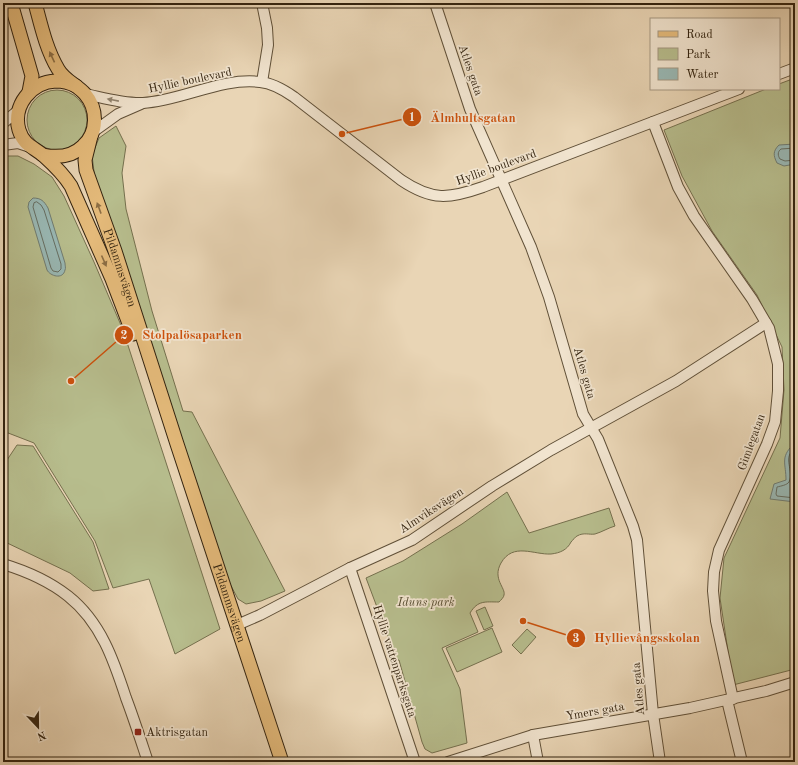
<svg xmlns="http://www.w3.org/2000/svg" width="798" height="765" font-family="'Old Standard TT',serif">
<rect width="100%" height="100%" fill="#e9d5b5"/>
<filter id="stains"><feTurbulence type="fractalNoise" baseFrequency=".005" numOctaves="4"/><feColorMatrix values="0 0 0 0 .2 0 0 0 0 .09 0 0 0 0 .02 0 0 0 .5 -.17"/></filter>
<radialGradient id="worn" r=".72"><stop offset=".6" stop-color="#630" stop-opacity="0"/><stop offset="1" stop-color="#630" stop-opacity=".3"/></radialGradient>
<g fill="#b7bd8d" stroke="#75704e">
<polygon points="795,78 795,669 733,685 720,598 724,558 780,438 784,390 782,347 757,295 712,231 682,176 664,130 766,89 779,89 779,84"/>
<circle cx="57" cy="120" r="30"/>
<polygon points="116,126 126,146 122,173 126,209 152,311 183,411 192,412 285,591 261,601 246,604 238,599 229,582 95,180 92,155 99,138"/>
<polygon points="3,156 18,156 34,164 52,177 64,196 94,262 123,330 220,629 175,654 149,579 113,588 95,541 34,443 3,431"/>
<polygon points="17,445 33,446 93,542 109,589 93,591 70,573 3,541 3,469 7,460"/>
<path d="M507,492L529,533L609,508L615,526C608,528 602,532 595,534C589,535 584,532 577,536C575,537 573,540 571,542C567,550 560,553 551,554C534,555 513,542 501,563C492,579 506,588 504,595C504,597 501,600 499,602C485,602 478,600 470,613L478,632L442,648L460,689L467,743L432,753L425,749L422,742L399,660H397L366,578L403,561L462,524Z"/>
<polygon points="485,607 493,626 484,630 476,611"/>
<polygon points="492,628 502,652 457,672 446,648"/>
<polygon points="527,629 536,637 521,654 512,645"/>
</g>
<g fill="#99b8b4" stroke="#707c72">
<path d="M795,144V164L784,166L777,163C773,155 773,151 779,145Z"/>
<path d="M33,198C41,198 44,201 48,208L65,263C65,266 66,268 65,270C63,280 50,276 47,270L28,207L29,202Z"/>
<path d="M793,445L795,448L794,464L795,502L770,499L774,484L786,480C786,464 780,457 793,445Z"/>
</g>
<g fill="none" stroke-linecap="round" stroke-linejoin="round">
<g stroke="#666e62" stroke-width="1">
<path d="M795,148L781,149C777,152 778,156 780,159L785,161L795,160"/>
<polygon points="37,202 41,205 44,210 61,264 61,269 58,272 53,271 51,268 33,207 34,203"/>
<path d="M795,449C781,457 795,471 789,482C787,485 781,486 777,487L776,494L777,496L795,498"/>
</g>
<defs>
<g id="minor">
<polyline points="435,3 470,109 531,247 549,297 583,414 598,439 633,526 637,540 639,562 653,714 660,762"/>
<polyline points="779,74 795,68"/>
<polyline points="262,82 268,45 267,28 262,3"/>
<path d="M85,94C104,98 124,104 143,103C181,101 222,77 260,82C272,83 284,90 294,97L401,180C432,201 449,199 483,187L739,89"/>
<polyline points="653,122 678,187 694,216 752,299 769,328 778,364 778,391 775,422 767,444 719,550 714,572 713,591 716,621 733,699"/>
<polyline points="3,123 19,110"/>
<polyline points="93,132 118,114 141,104"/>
<polyline points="3,145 18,143 30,147"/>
<path d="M3,564C26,571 49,581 68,596C101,622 114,661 126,698C134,719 141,741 148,762"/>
<polyline points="350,568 415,762"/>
<polyline points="237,625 260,615 350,568 412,540 492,486 551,450 676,381 766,323"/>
<polyline points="727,700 742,762"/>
<polyline points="533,735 538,762"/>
<polyline points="448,762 533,735 690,708 766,691 795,682"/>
</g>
<g id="major">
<polyline points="11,3 32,76 29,92"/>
<path d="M35,3C41,25 46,49 58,69C64,80 77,85 85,94C98,109 98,133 83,146C72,157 58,158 43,155"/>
<path d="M76,86C70,83 63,81 56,81C31,82 12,106 19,130C24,146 34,147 44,156C54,165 64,175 71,186L112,279L133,334"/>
<path id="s1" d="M91,136L85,160L86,170L115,251L177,444L282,762"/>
</g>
</defs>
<use href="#minor" stroke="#605038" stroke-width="12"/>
<use href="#major" stroke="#33230f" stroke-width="15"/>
<use href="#minor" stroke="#f1e4cf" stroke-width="10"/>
<use href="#major" stroke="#e4ba7a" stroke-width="13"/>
</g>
<defs><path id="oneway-solid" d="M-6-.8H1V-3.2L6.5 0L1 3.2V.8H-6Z"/></defs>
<g fill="#8c6e44">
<use href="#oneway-solid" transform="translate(52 57) rotate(-115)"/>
<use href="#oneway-solid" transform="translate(99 208) rotate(-110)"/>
<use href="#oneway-solid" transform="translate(104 261) rotate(66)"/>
</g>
<use fill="#92846f" href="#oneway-solid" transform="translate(113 100) rotate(-169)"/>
<rect fill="#8f2418" stroke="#f1e4cf" stroke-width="1.5" x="134" y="728" width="8" height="8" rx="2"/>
<g text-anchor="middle" stroke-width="3.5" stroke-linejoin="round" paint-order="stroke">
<g font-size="12" fill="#33230f" stroke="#f1e4cf">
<text transform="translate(471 70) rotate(71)" y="4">Atles gata</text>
<text transform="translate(190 80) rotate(-12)" y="4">Hyllie boulevard</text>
<text transform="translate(496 167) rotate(-20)" y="4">Hyllie boulevard</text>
<text dy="4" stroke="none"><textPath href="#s1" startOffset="138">Pildammsvägen</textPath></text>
<text transform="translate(585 373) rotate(74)" y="4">Atles gata</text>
<text transform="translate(751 442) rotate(-70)" y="4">Gimlegatan</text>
<text transform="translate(431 510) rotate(-33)" y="4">Almviksvägen</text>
<text dy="4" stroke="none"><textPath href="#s1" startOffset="491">Pildammsvägen</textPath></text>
<text transform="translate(395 661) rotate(72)" y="4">Hyllie vattenparksgata</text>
<text transform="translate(638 689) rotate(-95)" y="4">Atles gata</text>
<text transform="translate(595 711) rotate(-10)" y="4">Ymers gata</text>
</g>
<g font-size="12" font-style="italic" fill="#544a2e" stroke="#f1e4cf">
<text x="426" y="606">Iduns park</text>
</g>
<g font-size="12" fill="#33230f" stroke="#f1e4cf" text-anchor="start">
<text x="146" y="736">Aktrisgatan</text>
</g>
</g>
<path fill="none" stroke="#cd510c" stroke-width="1.5" d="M342 134L412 117M71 381L124 335M523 621L576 638"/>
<g fill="#cd510c" stroke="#f1e4cf" stroke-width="1.5">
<circle cx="342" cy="134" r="4"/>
<circle cx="71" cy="381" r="4"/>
<circle cx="523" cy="621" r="4"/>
<circle cx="412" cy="117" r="10"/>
<circle cx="124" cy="335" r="10"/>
<circle cx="576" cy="638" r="10"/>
</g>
<g font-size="12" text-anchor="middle" font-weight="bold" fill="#fff">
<text x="412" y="121">1</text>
<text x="124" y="339">2</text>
<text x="576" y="642">3</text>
</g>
<g font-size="13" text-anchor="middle" font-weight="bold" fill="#cd510c" stroke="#f1e4cf" stroke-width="3.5" stroke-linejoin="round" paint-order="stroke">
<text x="473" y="122">Älmhultsgatan</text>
<text x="192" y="339">Stolpalösaparken</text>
<text x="647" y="642">Hyllievångsskolan</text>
</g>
<rect width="798" height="765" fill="none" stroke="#e9d5b5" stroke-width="16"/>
<rect x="4" y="4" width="790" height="757" fill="none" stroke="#33230f" stroke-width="2"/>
<rect x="8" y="8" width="782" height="749" fill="none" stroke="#33230f"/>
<rect x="650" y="18" width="130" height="72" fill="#f1e4cf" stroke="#a59782"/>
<rect x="658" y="31" width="20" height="6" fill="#e4ba7a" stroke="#a59782"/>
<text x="686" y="38" font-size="12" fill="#33230f">Road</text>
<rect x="658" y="48" width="20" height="12" fill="#b7bd8d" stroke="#a59782"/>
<text x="686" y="58" font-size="12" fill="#33230f">Park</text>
<rect x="658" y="68" width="20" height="12" fill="#99b8b4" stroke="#a59782"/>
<text x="686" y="78" font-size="12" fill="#33230f">Water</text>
<g transform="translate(38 727) rotate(158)" stroke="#f1e4cf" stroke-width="3" paint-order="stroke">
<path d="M0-3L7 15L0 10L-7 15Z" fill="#33230f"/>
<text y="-6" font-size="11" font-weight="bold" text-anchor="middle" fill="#33230f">N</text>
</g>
<rect width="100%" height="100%" filter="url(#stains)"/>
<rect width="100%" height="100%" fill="url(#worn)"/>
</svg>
